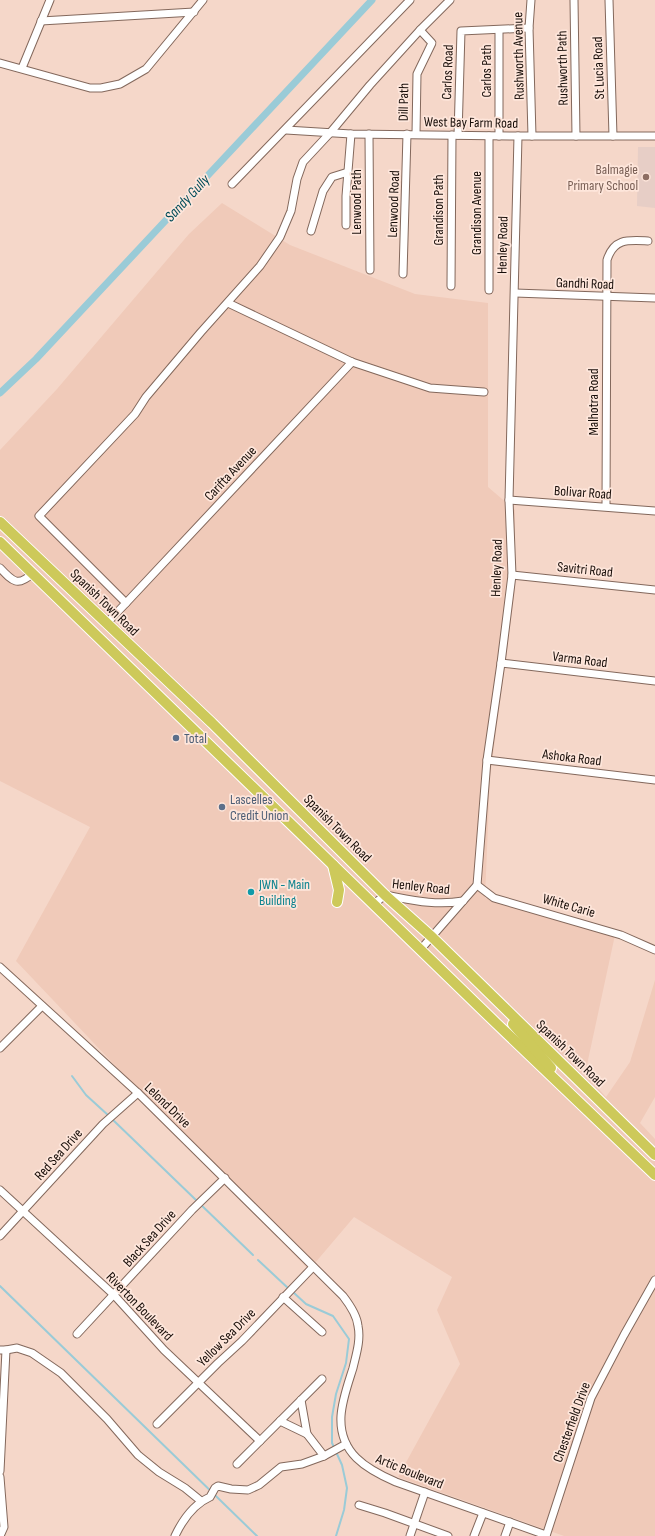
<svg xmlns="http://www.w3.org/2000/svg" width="655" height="1536" font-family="'Sofia Sans Condensed',sans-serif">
<rect width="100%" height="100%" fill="#f5d7c9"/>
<polygon fill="#f0cab9" points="222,203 290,245 415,294 488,303 488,487 515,510 515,590 490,777 485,898 615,935 585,1074 606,1097 630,1062 655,980 655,1097 640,1123 655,1139 655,1536 564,1536 398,1477 460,1364 437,1310 452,1277 354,1217 309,1270 16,961 90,827 0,781 0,450 57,389 189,234"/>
<polygon fill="#e7cec6" points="638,147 655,147 655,208 637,206"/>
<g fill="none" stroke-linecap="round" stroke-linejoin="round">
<g stroke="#9acbd7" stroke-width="2">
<polyline points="72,1076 86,1095 109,1116"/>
<polyline points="112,1119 253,1255"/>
<polyline points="258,1260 289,1289"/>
<polyline points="0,1286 257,1536"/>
<polyline points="293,1292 306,1304 333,1316 349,1339 346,1363 336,1394 332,1417 332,1443 342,1465 347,1488 344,1510 336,1536"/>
</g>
<polyline stroke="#9acbd7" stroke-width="7" points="0,393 36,359 372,0"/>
<defs>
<g id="minor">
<polyline points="531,0 529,28 532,136"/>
<polyline points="574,0 576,136"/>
<polyline points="609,0 613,136"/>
<polyline points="41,21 194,12"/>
<polyline points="499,30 499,136"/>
<polyline points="0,63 90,88 101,88 120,84 146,69 203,0"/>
<polyline points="22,68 50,0"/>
<polyline points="286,130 351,134 518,136 655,136"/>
<polyline points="369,134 370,270"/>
<polyline points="416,134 417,74 432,43 420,30"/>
<polyline points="458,135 461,31 529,28"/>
<polyline points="489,136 489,290"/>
<polyline points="232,184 410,0"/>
<polyline points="346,225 346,196 351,134"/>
<polyline points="311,231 323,191 332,177 348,172"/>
<polyline points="403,274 407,134"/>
<polyline points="451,286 452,135"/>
<polyline points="515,293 655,298"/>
<polyline points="228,303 352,362 430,388 484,392"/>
<polyline points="509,500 655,511"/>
<path d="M606,506L607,260C614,238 628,240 648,241"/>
<path d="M0,568C13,582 18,587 33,573"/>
<polyline points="512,575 655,590"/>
<polyline points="126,603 352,362"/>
<polyline points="106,624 126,603 39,516 135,414 146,397 201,332 260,266 280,237 291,211 297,179 303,162 330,133 370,85 420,30 450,0"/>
<polyline points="501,663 655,681"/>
<polyline points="487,760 655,780"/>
<polyline points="477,885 494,898 621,935 655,950"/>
<path d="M374,904L385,895C412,900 435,906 463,901"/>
<polyline points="421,949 477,885 487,760 501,663 512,575 509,500 518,136"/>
<path d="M0,967L138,1093L343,1296C350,1305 357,1315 358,1326C361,1340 356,1355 353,1368C348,1384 342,1400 341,1416C339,1453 366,1469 396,1482L546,1535"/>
<polyline points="0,1048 42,1006"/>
<polyline points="0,1190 114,1295 164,1350 260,1441"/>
<polyline points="0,1236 103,1124 138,1093"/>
<polyline points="283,1297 322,1332"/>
<polyline points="77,1334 192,1210 225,1178"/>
<polyline points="0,1350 6,1350 17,1348 32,1353 61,1373 107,1419 138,1455 159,1472 185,1488 201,1501"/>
<polyline points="301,1400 307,1434"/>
<polyline points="280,1421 307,1434 324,1456"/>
<polyline points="157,1424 218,1363 242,1341 313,1267"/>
<polyline points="237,1464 322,1379"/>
<polyline points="0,1471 6,1350"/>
<polyline points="0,1477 4,1527 0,1536"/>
<polyline points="359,1505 385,1513 448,1536"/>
<path d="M175,1536C183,1519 194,1504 210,1497L215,1488L218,1486L231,1489L248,1490L259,1485L281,1467L302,1464L324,1456L346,1444"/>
<polyline points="410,1536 425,1492"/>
<polyline points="474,1536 483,1513"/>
<polyline points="505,1536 510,1522"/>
<polyline points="546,1536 591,1398 624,1335 655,1280"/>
</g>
<g id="highway">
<polyline points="0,522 212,723 385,895 432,937 655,1155"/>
<polyline points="0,542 497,1024 655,1175"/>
<polyline points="333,865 339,890 337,902"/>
<polyline points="513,1024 551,1068"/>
</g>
</defs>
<use href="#minor" stroke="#83685c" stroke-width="9"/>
<use href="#highway" stroke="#fff" stroke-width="12"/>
<use href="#minor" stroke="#fff" stroke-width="7"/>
<use href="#highway" stroke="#cdc95a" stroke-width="10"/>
</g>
<circle fill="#8d6e63" stroke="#fee6db" stroke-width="1.5" cx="646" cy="177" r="4"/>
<g fill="#5c6f8a" stroke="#fee6db" stroke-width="1.5">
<circle cx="176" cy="738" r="4"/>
<circle cx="222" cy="807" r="4"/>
</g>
<circle fill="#0f9aa8" stroke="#fee6db" stroke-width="1.5" cx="251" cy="892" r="4"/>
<g text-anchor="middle" stroke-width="3.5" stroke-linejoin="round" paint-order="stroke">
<g font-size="14" fill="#170d08" stroke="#fee6db">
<text transform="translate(518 56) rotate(-91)" y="5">Rushworth Avenue</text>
<text transform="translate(562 68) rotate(-91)" y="5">Rushworth Path</text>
<text transform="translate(598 68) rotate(-92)" y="5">St Lucia Road</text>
<text transform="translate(486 71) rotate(-90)" y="5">Carlos Path</text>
<text transform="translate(447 72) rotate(-88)" y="5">Carlos Road</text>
<text transform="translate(403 102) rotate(-89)" y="5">Dill Path</text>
<text transform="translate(471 122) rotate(1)" y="5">West Bay Farm Road</text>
<text transform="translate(356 202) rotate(-90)" y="5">Lenwood Path</text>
<text transform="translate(393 204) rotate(-88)" y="5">Lenwood Road</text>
<text transform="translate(438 210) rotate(-90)" y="5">Grandison Path</text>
<text transform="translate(476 213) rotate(-90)" y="5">Grandison Avenue</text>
<text transform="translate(502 245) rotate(-89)" y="5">Henley Road</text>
<text transform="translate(585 283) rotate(2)" y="5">Gandhi Road</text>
<text transform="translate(593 402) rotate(-90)" y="5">Malhotra Road</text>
<text transform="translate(230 473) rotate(-47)" y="5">Carifta Avenue</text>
<text transform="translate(583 492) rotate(4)" y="5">Bolivar Road</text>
<text transform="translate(496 568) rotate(-88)" y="5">Henley Road</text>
<text transform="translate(585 569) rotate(6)" y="5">Savitri Road</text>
<text transform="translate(105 602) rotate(44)" y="5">Spanish Town Road</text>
<text transform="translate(580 659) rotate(7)" y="5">Varma Road</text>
<text transform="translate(572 757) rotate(7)" y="5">Ashoka Road</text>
<text transform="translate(338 828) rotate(45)" y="5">Spanish Town Road</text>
<text transform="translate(421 886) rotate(6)" y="5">Henley Road</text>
<text transform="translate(569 905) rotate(16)" y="5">White Carie</text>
<text transform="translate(571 1053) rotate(44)" y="5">Spanish Town Road</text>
<text transform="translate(168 1105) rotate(44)" y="5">Lelond Drive</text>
<text transform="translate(58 1154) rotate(-48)" y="5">Red Sea Drive</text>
<text transform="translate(149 1238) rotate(-48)" y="5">Black Sea Drive</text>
<text transform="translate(140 1306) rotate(46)" y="5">Riverton Boulevard</text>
<text transform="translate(226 1337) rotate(-45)" y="5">Yellow Sea Drive</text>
<text transform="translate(571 1422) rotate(-70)" y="5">Chesterfield Drive</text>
<text transform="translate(410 1471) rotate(22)" y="5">Artic Boulevard</text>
</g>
<g font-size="14" fill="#785e54" stroke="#fee6db" text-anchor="end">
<text x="638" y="174">Balmagie<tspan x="638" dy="16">Primary School</tspan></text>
</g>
<g font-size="14" fill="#4e5e75" stroke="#fee6db" text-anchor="start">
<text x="184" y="743">Total</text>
<text x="230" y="804">Lascelles<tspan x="230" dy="16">Credit Union</tspan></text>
</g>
<g font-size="14" fill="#0d838f" stroke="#fee6db" text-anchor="start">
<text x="259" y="889">JWN - Main<tspan x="259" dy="16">Building</tspan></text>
</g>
<g font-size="15" font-style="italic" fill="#014c59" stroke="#fee6db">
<text transform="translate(187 198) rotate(-47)" y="5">Sandy Gully</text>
</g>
</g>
</svg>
